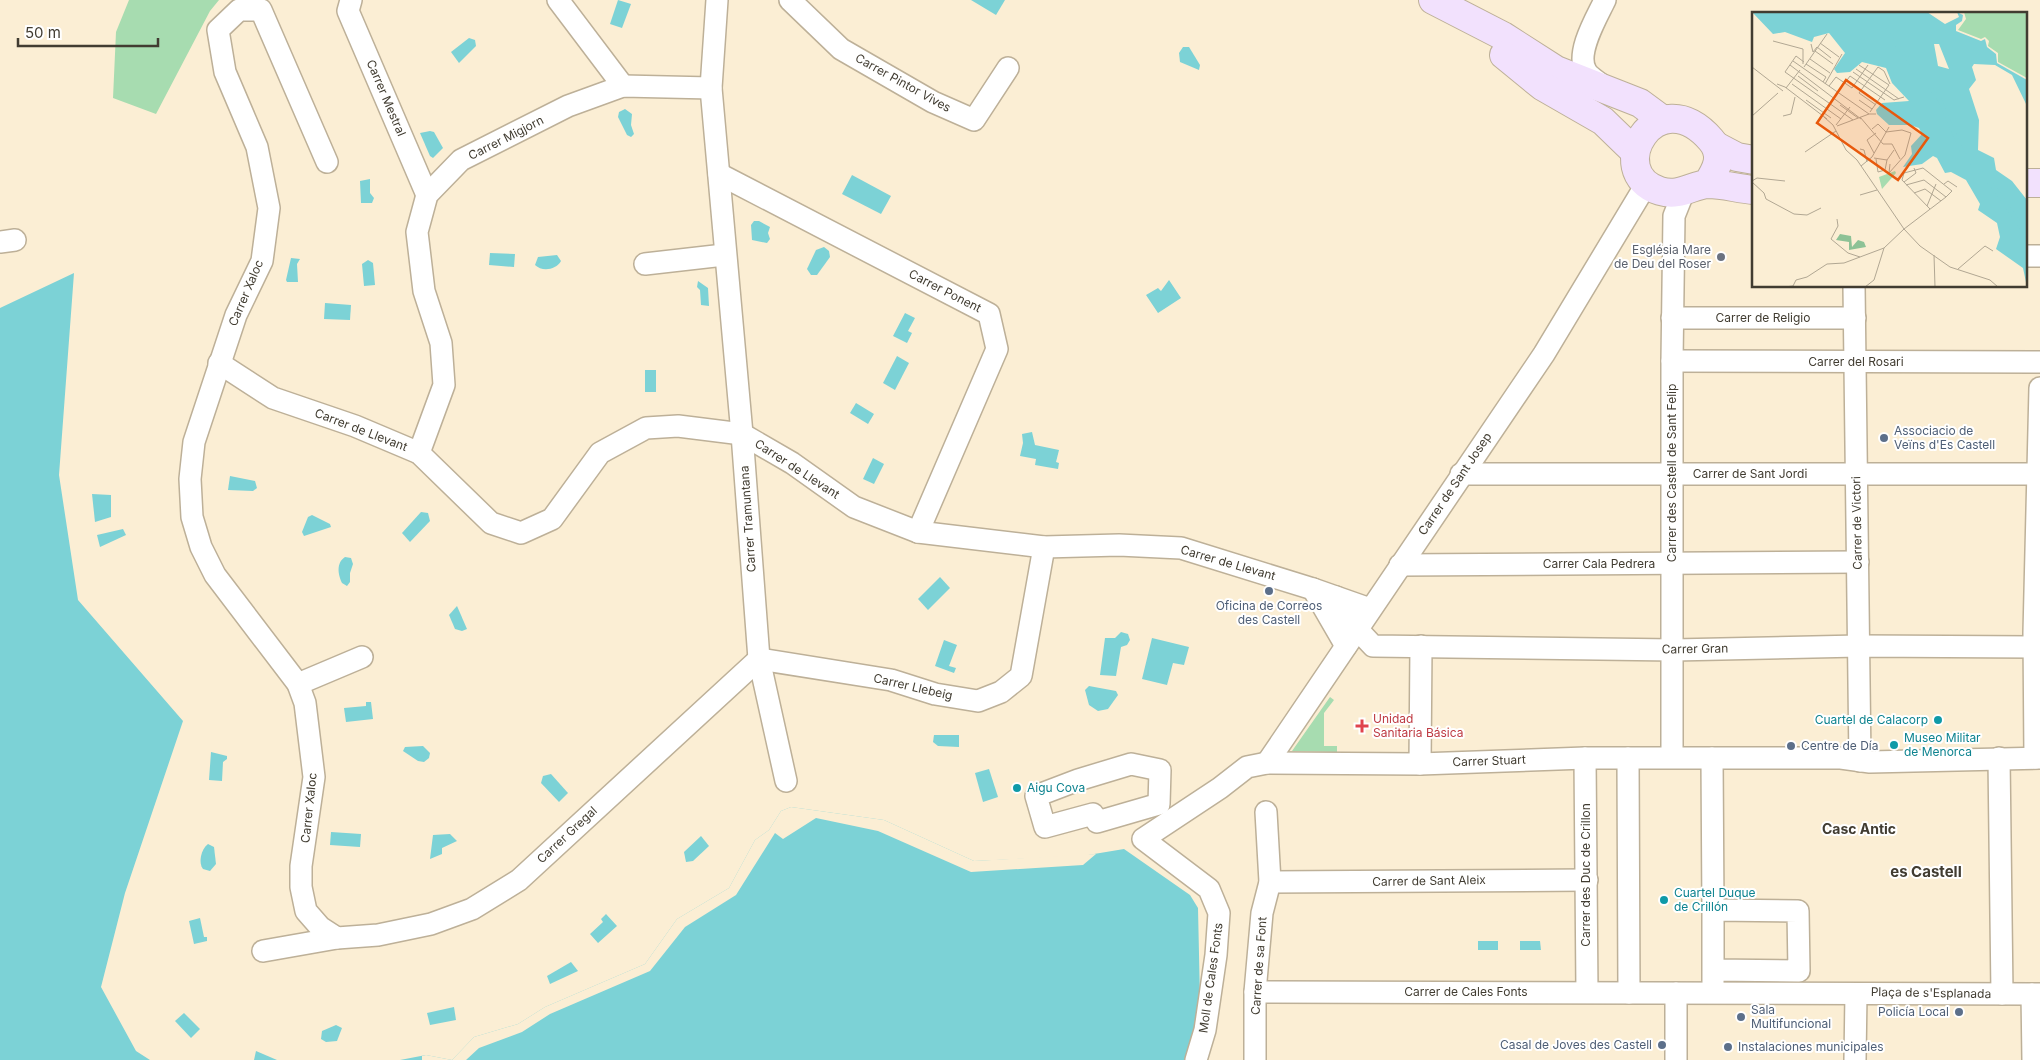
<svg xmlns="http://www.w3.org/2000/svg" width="2040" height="1060" font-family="Inter,sans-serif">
<rect width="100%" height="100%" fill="#fbeed4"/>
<g fill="#a7dcb0">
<polygon points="129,0 219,0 210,11 156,114 113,98 116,32"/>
<polygon points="1330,697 1334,700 1324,713 1324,746 1337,746 1337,752 1292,751"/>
</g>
<g fill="#7cd2d6">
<polygon points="618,0 631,4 622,28 610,24"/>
<polygon points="971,0 1005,0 996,15"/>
<polygon points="469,38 475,40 476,46 459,63 451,52"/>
<polygon points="1183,47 1189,47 1200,65 1199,70 1180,62 1179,53"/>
<polygon points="625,109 632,114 631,125 634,134 631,137 627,135 618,117 619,112"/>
<polygon points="430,131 434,132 443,148 433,158 430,156 420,133"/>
<polygon points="852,175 891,196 881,214 842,194"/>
<polygon points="370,179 370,193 374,198 372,203 361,203 360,181"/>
<polygon points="754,221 759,221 770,227 768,233 770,239 767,243 752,240 751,225"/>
<polygon points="824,247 829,251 830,257 817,275 811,275 807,269 816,250"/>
<polygon points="490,253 515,254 514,267 489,265"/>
<path d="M557,255L561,261C556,270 542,272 535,265L538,257Z"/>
<polygon points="291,258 300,259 297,264 298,282 287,282 286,280"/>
<polygon points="368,260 373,263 375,285 364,286 362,264"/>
<polygon points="74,273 59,475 78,600 183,721 125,893 101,987 136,1051 150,1060 0,1060 0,308"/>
<polygon points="1169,280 1181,298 1158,313 1146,295 1158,288 1161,291"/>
<polygon points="698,281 708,288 709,306 701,305 700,290 697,287"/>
<polygon points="325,303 351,305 350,320 324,319"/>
<polygon points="905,313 915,318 908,331 912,333 907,343 893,336"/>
<polygon points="897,356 909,363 895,390 883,383"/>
<rect x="645" y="370" width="11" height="22"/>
<polygon points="856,403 874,414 868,424 850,413"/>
<polygon points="1032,432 1035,445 1059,450 1056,462 1059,463 1058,469 1035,465 1036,459 1020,456 1023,443 1022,434"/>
<polygon points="873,458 884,464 874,484 863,479"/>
<polygon points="230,476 255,481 257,488 253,491 228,490"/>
<polygon points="92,494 111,495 111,517 95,522"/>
<polygon points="421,512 428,513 430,521 410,542 402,533"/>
<polygon points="312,515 330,524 331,527 304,536 302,532 308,517"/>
<polygon points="123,529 126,535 100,547 97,535"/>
<path d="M345,557L351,558L353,564L350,573V582L347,586L342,583C338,574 336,563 345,557Z"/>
<polygon points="940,577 950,588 928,610 918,599"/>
<polygon points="457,606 467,629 462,631 455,629 449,615"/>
<polygon points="1121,632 1128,634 1130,640 1127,645 1121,647 1116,676 1100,675 1105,638 1115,638"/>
<polygon points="1152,638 1189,647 1184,665 1173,663 1167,685 1142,679"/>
<polygon points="944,640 957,645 949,666 956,668 954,673 935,666"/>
<polygon points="1089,686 1116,691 1118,695 1108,709 1098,711 1089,705 1085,690"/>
<polygon points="366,702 371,702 373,719 346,722 344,708 366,706"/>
<polygon points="934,735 959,735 959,747 938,746 933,742"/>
<polygon points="423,746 430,753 429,758 424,762 418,761 403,751 405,747"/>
<polygon points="211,752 227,756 227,759 223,762 222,781 209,780"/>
<polygon points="989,769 998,797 983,802 975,773"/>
<polygon points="551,774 568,793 559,802 541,783 543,776"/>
<polygon points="791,807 884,820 974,861 1082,856 1124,849 1190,895 1198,908 1200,1000 1188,1060 400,1060 426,1055 452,1060 474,1037 518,1024 545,1007 645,964 677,919 729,888 755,840 769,830 781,811"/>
<polygon points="331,832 361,834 360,847 330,845"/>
<polygon points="450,834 457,841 442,848 442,854 430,859 433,835"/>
<polygon points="701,836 709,846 693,861 686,862 684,852"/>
<path d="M208,844L214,847L216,864L210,871L203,869C198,863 201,849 208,844Z"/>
<polygon points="606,914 617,926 598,943 590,934 603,922 601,919"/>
<polygon points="200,918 204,937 207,937 207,941 194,944 189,921"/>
<rect x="1478" y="941" width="20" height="9"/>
<polygon points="1520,941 1540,941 1541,950 1520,950"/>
<polygon points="571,962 578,971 550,984 547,976"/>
<polygon points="454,1007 456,1020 430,1025 427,1013"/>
<polygon points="184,1013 200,1029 191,1038 175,1021"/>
<polygon points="336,1025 342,1028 337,1041 326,1042 321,1039 322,1031"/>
<polygon points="256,1051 277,1060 254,1060"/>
</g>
<polygon fill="#fbeed4" points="791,807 884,820 974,861 1096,854 1083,865 971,872 878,831 816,818 783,839 775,833 736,895 685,927 650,971 550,1014 522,1032 479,1048 466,1060 422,1060 422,1056 426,1055 452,1060 474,1037 518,1024 545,1007 645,964 677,919 729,888 755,840 769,830 781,811"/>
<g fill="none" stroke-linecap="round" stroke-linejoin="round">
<defs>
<g id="street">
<polyline points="351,0 348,11 427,195"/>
<polyline points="558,0 623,86"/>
<polyline points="717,0 711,88 742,434 759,659 786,781"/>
<polyline points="790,0 841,49 933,102 974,120 1008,68"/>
<path d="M1604,87C1599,82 1589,77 1586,71C1575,53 1597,17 1605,0"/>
<polyline points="327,162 261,10 239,10 218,30 225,72 257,147 269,208 262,261 236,315 194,442 190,479 192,517 201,547 215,575 298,684 305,703 314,777 301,866 301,887 306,911 320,927 337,938 378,935 431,924 472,909 519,880 759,659 891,680 935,694 978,701 1001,692 1021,676 1044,547"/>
<polyline points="719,174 989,314 997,349 918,532"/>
<polyline points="0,242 15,240"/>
<polyline points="2026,256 2040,256"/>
<polyline points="645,264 724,255"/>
<polyline points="1854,286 1860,761"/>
<polyline points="1672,318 1855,318"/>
<polyline points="1672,361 2040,362"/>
<polyline points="219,363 273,398 355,426 419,453 491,523 521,533 552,519 600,453 646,428 678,426 742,434 792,463 854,507 918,532 1044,547 1119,545 1181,548 1313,589 1370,609"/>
<polyline points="419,453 444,385 441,343 424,291 417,232 427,195 461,160 568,106 623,86 711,88"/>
<polyline points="1461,474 2040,474"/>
<polyline points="1400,565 1858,562"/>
<polyline points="1313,589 1346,646"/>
<polyline points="1336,597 1358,630 1373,646 1674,650 1859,646 2040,647"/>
<polyline points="298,684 362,657"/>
<polyline points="1672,757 1672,361 1674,216 1684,191"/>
<polyline points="1585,758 1587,992"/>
<polyline points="1628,758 1629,993"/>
<polyline points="1712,758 1713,910"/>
<polyline points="1999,758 2002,994"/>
<polyline points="2035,758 2034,633 2040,388"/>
<polyline points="1267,763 1544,354 1647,183"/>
<polygon points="1131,764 1160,770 1159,804 1097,822 1093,814 1045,827 1036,796 1078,780"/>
<polyline points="1420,764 1421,646"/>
<polyline points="1270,882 1587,880"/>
<polyline points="263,951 337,938"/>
<polyline points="1713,970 1799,971 1798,911 1713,910 1713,992"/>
<polyline points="1255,992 2040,994"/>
<polyline points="2032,994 2033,1060"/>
<polyline points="1196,1060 1205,1030 1216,955 1219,913 1209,889 1143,839 1220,788 1247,767 1267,763 1420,764 1585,758 1841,758 1870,762 2040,758"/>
<polyline points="1255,1060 1255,992 1262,913 1270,882 1266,812"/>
<polyline points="1676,1060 1676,993"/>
<polyline points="1855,1060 1856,994"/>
</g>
<g id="secondary">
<polyline points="1433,0 1503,36 1556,70 1640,103 1663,120"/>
<polyline points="1504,55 1542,86 1603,121 1635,152"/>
<polyline points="1716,146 1737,157 1754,160"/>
<polyline points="2026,183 2040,183"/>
<path d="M1707,184C1717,169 1724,155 1711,140C1656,77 1602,173 1660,191C1680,197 1692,185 1708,184C1723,184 1739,189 1754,190"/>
</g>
</defs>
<use href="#street" stroke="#bdb098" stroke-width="24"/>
<use href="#secondary" stroke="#bdb098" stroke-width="30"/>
<use href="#street" stroke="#fff" stroke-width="21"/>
<use href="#secondary" stroke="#f2e1fd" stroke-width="28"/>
</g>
<circle fill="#6b7280" stroke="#fff" stroke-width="2" cx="1721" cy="257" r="5"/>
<g fill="#5c6f8a" stroke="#fff" stroke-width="2">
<circle cx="1884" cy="438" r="5"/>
<circle cx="1269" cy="591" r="5"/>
<circle cx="1791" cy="746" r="5"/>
<circle cx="1959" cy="1012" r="5"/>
<circle cx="1741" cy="1017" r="5"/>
<circle cx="1662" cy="1045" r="5"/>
<circle cx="1728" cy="1047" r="5"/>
</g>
<g fill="#0f9aa8" stroke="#fff" stroke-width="2">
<circle cx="1938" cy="720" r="5"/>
<circle cx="1894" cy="745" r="5"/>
<circle cx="1017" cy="788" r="5"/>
<circle cx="1664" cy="900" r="5"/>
</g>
<path fill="#e0444e" stroke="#fff" stroke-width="2" d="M1359.5 718.5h5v5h5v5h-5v5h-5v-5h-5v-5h5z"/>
<g text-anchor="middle" stroke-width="4" stroke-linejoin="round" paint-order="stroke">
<g font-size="12" fill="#413c31" stroke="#fff">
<text transform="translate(903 83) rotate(29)" y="4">Carrer Pintor Vives</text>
<text transform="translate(386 98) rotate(67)" y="4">Carrer Mestral</text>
<text transform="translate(506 138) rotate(-27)" y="4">Carrer Migjorn</text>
<text transform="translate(945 291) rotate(27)" y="4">Carrer Ponent</text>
<text transform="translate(246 293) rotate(-67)" y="4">Carrer Xaloc</text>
<text x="1763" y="322">Carrer de Religio</text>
<text x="1856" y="366">Carrer del Rosari</text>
<text transform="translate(361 430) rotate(21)" y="4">Carrer de Llevant</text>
<text transform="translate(797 469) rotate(33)" y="4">Carrer de Llevant</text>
<text transform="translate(1672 473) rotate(-90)" y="4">Carrer des Castell de Sant Felip</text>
<text x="1750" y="478">Carrer de Sant Jordi</text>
<text transform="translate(1455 484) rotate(-56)" y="4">Carrer de Sant Josep</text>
<text transform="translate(748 519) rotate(-94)" y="4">Carrer Tramuntana</text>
<text transform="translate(1857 523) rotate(-91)" y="4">Carrer de Victori</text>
<text transform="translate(1228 563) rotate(16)" y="4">Carrer de Llevant</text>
<text x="1599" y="568">Carrer Cala Pedrera</text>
<text transform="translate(1695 649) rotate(-1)" y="4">Carrer Gran</text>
<text transform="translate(913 687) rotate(13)" y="4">Carrer Llebeig</text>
<text transform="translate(1489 761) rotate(-2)" y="4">Carrer Stuart</text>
<text transform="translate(309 808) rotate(-84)" y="4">Carrer Xaloc</text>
<text transform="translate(567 835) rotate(-43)" y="4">Carrer Gregal</text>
<text transform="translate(1586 875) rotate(-90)" y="4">Carrer des Duc de Crillon</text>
<text transform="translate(1429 881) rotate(-1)" y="4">Carrer de Sant Aleix</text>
<text transform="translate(1259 966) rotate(-86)" y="4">Carrer de sa Font</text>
<text transform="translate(1211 978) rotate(-82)" y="4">Moll de Cales Fonts</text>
<text x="1466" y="996">Carrer de Cales Fonts</text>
<text transform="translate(1931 993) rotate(1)" y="4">Plaça de s'Esplanada</text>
</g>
<g font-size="12" fill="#5b616d" stroke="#fff" text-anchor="end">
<text x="1711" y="254">Església Mare<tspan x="1711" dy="14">de Deu del Roser</tspan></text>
</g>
<g font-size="12" fill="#4e5e75" stroke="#fff" text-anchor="start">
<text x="1894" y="435">Associacio de<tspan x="1894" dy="14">Veïns d'Es Castell</tspan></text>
<text x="1269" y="610" text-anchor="middle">Oficina de Correos<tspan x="1269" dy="14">des Castell</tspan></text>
<text x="1801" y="750">Centre de Día</text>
<text x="1751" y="1014">Sala<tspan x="1751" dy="14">Multifuncional</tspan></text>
<text x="1949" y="1016" text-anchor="end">Policía Local</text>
<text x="1652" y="1049" text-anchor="end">Casal de Joves des Castell</text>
<text x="1738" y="1051">Instalaciones municipales</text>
</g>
<g font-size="12" fill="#be3a42" stroke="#fff" text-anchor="start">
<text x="1373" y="723">Unidad<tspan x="1373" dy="14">Sanitaria Básica</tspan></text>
</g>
<g font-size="12" fill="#0d838f" stroke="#fff" text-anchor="start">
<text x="1928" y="724" text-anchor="end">Cuartel de Calacorp</text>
<text x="1904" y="742">Museo Militar<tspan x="1904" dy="14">de Menorca</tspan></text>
<text x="1027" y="792">Aigu Cova</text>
<text x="1674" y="897">Cuartel Duque<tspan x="1674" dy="14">de Crillón</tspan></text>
</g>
<g font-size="14" font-weight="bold" fill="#413c31" stroke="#fff">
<text x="1859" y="834">Casc Antic</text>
</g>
<g font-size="15" font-weight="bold" fill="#413c31" stroke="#fff">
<text x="1926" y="877">es Castell</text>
</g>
</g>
<g transform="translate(1752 12)">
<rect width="275" height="275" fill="#fbeed4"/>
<path d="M212,0H275V66L246,50V41L236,34L237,29L233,25L229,27L206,18L214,7ZM143,159L144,161L130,177L127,165Z" fill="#a7dcb0"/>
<path d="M88,222L99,224L100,235L106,228L112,230L114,235L97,238V230L84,228Z" fill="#8dc296"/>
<path d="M0,0H175L193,12L207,5L205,0L211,3L210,9L204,13V19L229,29L233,27L235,35L244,42L245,51L275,68V94L260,63L243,53L222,52L220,55L224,68L217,77L227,108L226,138L242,146L244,158L260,169L275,188V275L271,256L244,237L248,225L245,211L226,198L228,192L214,168L199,160L193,161L185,146L181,144L170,152L151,155L160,142L159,134L170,122L167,116L158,113H137L125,102L124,98L130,91L157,89L140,71L134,56L110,50L98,60L85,61L82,57L93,41L77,21L62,25L60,30L33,20L21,22ZM182,32H187L197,57L186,54Z" fill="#7cd2d6" fill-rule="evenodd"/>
<path fill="none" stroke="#7cd2d6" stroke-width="2.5" d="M118,0L187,88L210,141L242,177L275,225M120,0L188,87L211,140L244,176L275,222"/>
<path fill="none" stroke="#b1a793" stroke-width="1" d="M21,29L51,37V52M68,31L87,45M59,32L61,40L65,35L79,46M63,39L81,52M58,47L78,61M41,49L117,102H124M52,50L44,44L33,60L101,108M54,52L74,65L71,70M38,53L109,107M107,53L137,73L118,100M0,55L31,79M52,55L75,22M104,57L147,87M101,60L142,88L152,85M46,64L66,79M93,71L98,64L133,88M25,72L33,75L75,107M40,72L89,107M73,72L90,42M77,74L84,65L100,76L116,53M34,76L48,58M54,88L79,106M107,88L120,97M88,93L106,106M124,93L107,81L126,55L132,59L138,72M0,104L26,81M31,104L39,102L43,85M72,105L81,113L94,138L105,148L152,217L132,236L122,268L113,275M108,105L131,132H140L148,147M84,113L98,95M85,114L117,102M120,117L126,112L134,120L150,118L159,121L153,143L137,161L138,152M108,137L112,138L115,150M53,140L84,119M122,141L115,128L124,121M122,146L135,148L142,138M124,147L126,160L133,158L135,148M109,154L120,145L137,115M0,169L5,166L33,169M0,170L12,181L14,187L42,202L55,203L69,196M152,170L164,161L162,156M192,172L196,169L205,175M154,173L172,168L194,185M162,181L173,177L189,189M108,183L125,178M175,194L184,172M178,197L150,168L152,161L171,156L200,179L194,185L152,217L168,234L198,255L238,268L246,275M85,207L86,214L79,227L96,241L108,245L132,236M182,243L183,275M206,257L233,234L241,239M32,275L41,274L44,268L55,265L75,252L92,251L108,245"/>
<path fill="#e8590c" fill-opacity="0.15" stroke="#e8590c" stroke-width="2.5" d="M94,68L176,126L146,168L65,111Z"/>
<rect width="275" height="275" fill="none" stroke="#413c31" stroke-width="2.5"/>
</g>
<path d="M18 38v8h140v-8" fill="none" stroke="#413c31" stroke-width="2.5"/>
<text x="25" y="38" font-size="15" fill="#413c31" stroke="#ffffff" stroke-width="4" paint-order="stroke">50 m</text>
</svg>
